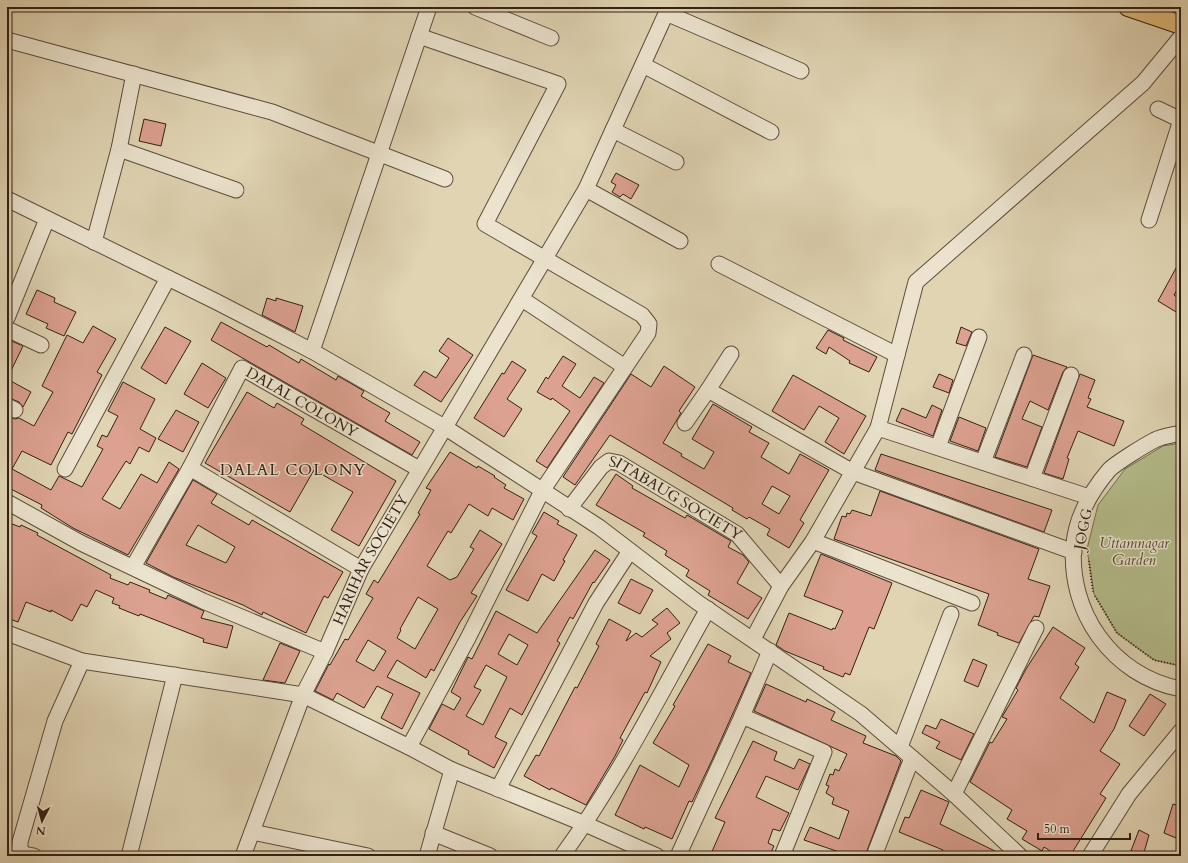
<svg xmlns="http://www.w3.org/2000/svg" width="1188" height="863" font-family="Cardo,serif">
<rect width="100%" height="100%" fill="#e0d4b3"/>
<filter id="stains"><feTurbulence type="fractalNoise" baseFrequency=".005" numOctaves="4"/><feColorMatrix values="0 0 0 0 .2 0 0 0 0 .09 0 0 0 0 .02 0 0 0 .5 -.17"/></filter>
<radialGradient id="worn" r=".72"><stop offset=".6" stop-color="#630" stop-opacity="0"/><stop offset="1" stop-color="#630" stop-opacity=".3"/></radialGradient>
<polygon fill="#b4bc8b" stroke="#746e50" points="1181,443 1181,666 1154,660 1117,633 1094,594 1087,549 1098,505 1125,469 1163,446"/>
<g fill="#dca190" stroke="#332014" fill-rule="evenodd">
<polygon points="144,119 166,124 161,146 139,141"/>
<polygon points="616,173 639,185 631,199 623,194 620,197 612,192 616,185 611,182"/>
<polygon points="1181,259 1181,284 1174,295 1181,300 1181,315 1158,301"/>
<polygon points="37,290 55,298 54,302 76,312 64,336 46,328 48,324 26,314"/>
<polygon points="267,298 276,301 276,298 303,306 295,332 262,315"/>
<polygon points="221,322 267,347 269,345 299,363 301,359 336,380 338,376 364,391 361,396 390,413 385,421 420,442 412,455 211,340"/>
<polygon points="93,326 116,339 97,372 102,375 72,434 68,432 51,465 22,451 12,469 51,490 59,476 82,487 103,449 97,446 102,435 107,437 118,416 108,411 123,382 155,399 140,429 156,438 149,452 139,447 130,464 126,461 102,499 120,509 141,474 157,483 169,462 179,469 128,555 73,528 41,508 42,505 7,487 7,416 15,419 19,418 34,426 53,392 42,386 67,335 83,343"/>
<polygon points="165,327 191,341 166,384 141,368"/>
<polygon points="961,327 972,332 966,346 956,343"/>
<polygon points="828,330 844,338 843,340 877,357 869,372 849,363 850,361 829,347 826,354 816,348"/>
<polygon points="448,338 473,355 441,402 414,385 424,371 436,378 449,358 439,351"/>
<polygon points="7,339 23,346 7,379 31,392 23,407 19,402 7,397"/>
<polygon points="1033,355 1067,367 1063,372 1048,410 1030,401 1022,419 1042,427 1027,467 995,457"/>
<polygon points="563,356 576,364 562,386 580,398 594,377 604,383 547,468 536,461 570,411 552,398 551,400 537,392 546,377 548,379"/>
<polygon points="512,361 526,370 507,399 522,409 504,437 474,418 502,373 504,374"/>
<polygon points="202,363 226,378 208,408 184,394"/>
<path d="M664,366L695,387L679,411L681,413L663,443L682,454L681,456L704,469L714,452L692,439L713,404L752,427L749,432L769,443L761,457L789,474L800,454L829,470L800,520L804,523L789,548L767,535L770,529L749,517L747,519L732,510L733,508L610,435L575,485L563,477L631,374L651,387ZM772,486L790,496L779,514L762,504Z"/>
<polygon points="939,374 953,380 949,393 933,387"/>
<polygon points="1080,374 1095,380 1088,398 1091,399 1087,407 1124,421 1114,446 1078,431 1067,458 1069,459 1063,479 1044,473"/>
<polygon points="793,375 866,416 844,454 825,442 839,418 819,406 804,430 772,411"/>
<polygon points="247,392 274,408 277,403 304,419 301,424 396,481 359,546 331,530 353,492 314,470 290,512 205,463"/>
<polygon points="932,405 942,410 933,436 896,421 902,408 926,418"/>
<polygon points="176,410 199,422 183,452 158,439"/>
<polygon points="959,417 986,428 978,451 950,441"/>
<path d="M450,452L477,468L478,466L495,476L494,477L506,485L504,488L524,499L513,520L492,508L488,516L469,504L451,533L448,531L427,566L450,580L457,577L474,549L470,547L480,530L502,544L471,593L477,596L460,622L434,671L431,669L426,678L397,660L387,677L420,693L402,729L381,718L393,694L377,686L364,708L337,693L333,700L315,691L329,664L330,665L345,639L348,640L373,598L366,594L374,580L378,583L420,514L418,513L431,490L426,488ZM418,597L438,609L415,649L397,638L401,630L400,629ZM368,640L386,651L374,671L356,661Z"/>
<polygon points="881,454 1052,510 1044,532 875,470"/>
<polygon points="616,474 633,486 632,488 662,505 685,518 687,515 731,541 728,547 743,555 749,562 737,583 762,598 748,619 708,595 710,591 686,576 689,570 665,555 667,551 643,536 645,533 596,505"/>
<path d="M193,480L217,494L211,503L249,525L252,520L343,572L328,598L324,596L306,633L263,612L262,615L243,605L173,577L146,563ZM198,525L235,547L226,563L186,545Z"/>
<polygon points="880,491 1039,549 1028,579 1050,586 1039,617 1034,616 1019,643 997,635 998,633 978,625 989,594 834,539 842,516 846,517 847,513 850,514 852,510 871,516"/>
<polygon points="544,512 559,521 557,524 577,535 563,560 565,561 554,581 542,574 528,601 506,590 537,536 532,533"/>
<polygon points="7,522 20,527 21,525 38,533 37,535 111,575 110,578 128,585 130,582 150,590 149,592 166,599 168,595 204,611 201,618 233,626 227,648 203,642 204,639 140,614 139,616 119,608 120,606 112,603 114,598 96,590 87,607 81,604 72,621 51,610 51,612 26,602 18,622 7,618"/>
<path d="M595,550L610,560L594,583L593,582L573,619L570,617L557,641L560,643L522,715L510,708L495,737L507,743L494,768L468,754L469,751L429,729L442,704L454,710L461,698L451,692L468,657L472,659L496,611L537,633ZM509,634L528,645L517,665L498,654ZM486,665L507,677L483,725L466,716L481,690L474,687Z"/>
<polygon points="821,554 892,583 874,629 869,627 850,675 845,673 843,677 823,669 824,667 785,651 776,645 789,613 832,630 833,628 835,629 843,611 804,596"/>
<polygon points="631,579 653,590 640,614 618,603"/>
<polygon points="667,608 680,623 667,633 671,639 650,656 661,662 647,693 645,692 620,738 623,740 615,756 586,805 551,788 550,790 524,776 536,755 539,756 575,687 577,688 599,646 596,644 609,619 631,631 626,641 636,633 642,637 658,624 652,620"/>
<polygon points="1053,627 1085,648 1075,664 1079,667 1060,698 1094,723 1107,692 1126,700 1114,729 1100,751 1120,764 1100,794 1106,798 1070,856 1058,856 1044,847 1042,851 1022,839 1027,831 1007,819 1012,810 970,782 990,742 992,743 1007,719 1002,717 1018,690 1016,688 1026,669"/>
<polygon points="280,643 300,651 285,683 263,680"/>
<polygon points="708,644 731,656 728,662 751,673 712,760 692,802 689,801 672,839 645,827 644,829 615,815 640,765 679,787 689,765 653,743 675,706 673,705"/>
<polygon points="973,659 987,665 978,687 964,681"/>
<polygon points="766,684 806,702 807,699 835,712 831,720 866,736 863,743 896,756 901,761 865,856 851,856 804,840 810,827 839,839 849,811 832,804 834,798 826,793 829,786 826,785 830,774 833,775 835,769 839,771 847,754 754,711"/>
<polygon points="1150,694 1166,704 1144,736 1129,726"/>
<polygon points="941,719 974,734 961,760 936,748 940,742 922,733 926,725 936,729"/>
<polygon points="753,741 777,752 774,760 794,769 799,759 810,764 798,790 766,776 756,797 789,813 780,831 773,829 768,843 774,846 769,856 710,856 725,822 715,818"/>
<polygon points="921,790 949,802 940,824 1005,856 940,856 943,850 899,832 905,817 909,818"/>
<polygon points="1173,804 1181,807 1181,840 1164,833"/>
<polygon points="1139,830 1149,835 1143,856 1129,856"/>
</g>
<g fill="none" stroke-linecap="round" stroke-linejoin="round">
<defs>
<g id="minor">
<polyline points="475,7 551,38"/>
<polyline points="666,13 801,71"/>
<polyline points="7,40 272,112 445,179"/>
<polyline points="643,65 771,132"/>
<polyline points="1158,109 1181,120"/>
<polyline points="613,130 676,162"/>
<polyline points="119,149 236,190"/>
<polyline points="586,189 669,7"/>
<polyline points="7,199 215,301 312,351 446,428 599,527 697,602 861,714 954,794 1020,856"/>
<polyline points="1149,220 1181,120"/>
<polyline points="94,242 119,149 134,74"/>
<polyline points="719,264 897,355"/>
<polyline points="522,299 625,367"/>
<polyline points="7,318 47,219"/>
<polyline points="7,329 41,345"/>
<polyline points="312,351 429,7"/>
<polyline points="708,390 731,354"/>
<polyline points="7,406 15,410"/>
<polyline points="685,423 708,390 853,472 1074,552"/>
<polyline points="878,428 916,282 1143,83 1181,37"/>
<path d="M1181,433C1173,435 1162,436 1155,440C1145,445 1116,463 1109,470C1092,490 1077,516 1074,543C1067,611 1112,676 1181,689"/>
<polyline points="938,447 979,337"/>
<polyline points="983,462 1024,355"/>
<polyline points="190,468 361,569"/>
<polyline points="65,469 168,278"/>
<polyline points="1032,478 1071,375"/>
<polyline points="7,502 81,543 203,601 325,652"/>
<path id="s1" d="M569,509L601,467L609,461L619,463L737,534L781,586"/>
<polyline points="813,541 972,603"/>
<path id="s2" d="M133,567L190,468L242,368L419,469"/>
<polyline points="7,633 82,661 303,695 409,747 452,770 585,824 657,856"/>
<polyline points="753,639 781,586 813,541 878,428 1089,497"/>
<polyline points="742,716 770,651"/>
<polyline points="409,747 468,638 542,491 648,333 649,324 642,315 485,224 558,84 419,36"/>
<polyline points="900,747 951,614"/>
<polyline points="498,789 596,603 630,551"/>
<polyline points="954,794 1036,628"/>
<polyline points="252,832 368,856"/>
<polyline points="433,833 490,856"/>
<polyline points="7,851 34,856"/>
<polyline points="20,853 20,842 55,721 82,661"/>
<polyline points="129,856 175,675"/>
<path id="s3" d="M243,856L303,695L325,652L361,569L586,189L680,241"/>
<polyline points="427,856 452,770"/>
<path d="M562,856C618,779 661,692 708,609"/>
<polyline points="678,856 742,716 824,752 782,856"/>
<polyline points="874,856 912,758"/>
<polyline points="1090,856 1129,794 1181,731"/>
</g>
<polyline id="major" points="1128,7 1181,25"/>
</defs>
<use href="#minor" stroke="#5e4d3c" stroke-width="17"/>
<use href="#major" stroke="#332014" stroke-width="20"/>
<g stroke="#332014" stroke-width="2" stroke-dasharray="1 2" stroke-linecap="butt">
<polyline points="1089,561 1093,592"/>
<polyline points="1095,596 1117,633 1154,660 1181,666"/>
</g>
<use href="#minor" stroke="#ebe3ce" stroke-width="15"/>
<use href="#major" stroke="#e0ba7a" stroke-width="18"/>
</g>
<g text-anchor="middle" stroke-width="3" stroke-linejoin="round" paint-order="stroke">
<g font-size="15" fill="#332014" stroke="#ebe3ce">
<text dy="5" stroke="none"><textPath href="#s2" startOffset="296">DALAL COLONY</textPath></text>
<text dy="5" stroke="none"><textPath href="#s1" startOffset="139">SITABAUG SOCIETY</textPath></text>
<text transform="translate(1083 529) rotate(-79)" y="5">JOGG</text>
<text dy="5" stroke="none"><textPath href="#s3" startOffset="323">HARIHAR SOCIETY</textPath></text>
</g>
<g font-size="15" font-style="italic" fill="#534732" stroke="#ebe3ce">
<text x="1134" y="548">Uttamnagar<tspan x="1134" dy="17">Garden</tspan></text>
</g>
<g font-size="16" letter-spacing="1" fill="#332014" stroke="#ebe3ce">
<text x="293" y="475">DALAL COLONY</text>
</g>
</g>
<rect width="1188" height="863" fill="none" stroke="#e0d4b3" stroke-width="24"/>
<rect x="8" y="8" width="1172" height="847" fill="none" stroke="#332014" stroke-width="2"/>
<rect x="12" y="12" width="1164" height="839" fill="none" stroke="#332014"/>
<g transform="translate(42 821) rotate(186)" stroke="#ebe3ce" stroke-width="3" paint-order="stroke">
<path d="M0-3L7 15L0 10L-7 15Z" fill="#332014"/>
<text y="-6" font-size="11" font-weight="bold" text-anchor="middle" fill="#332014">N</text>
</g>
<path d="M1038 833v6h92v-6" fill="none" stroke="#332014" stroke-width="2"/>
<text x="1044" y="833" font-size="12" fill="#332014" stroke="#ebe3ce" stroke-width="3" paint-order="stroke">50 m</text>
<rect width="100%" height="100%" filter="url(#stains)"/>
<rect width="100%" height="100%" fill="url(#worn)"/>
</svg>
